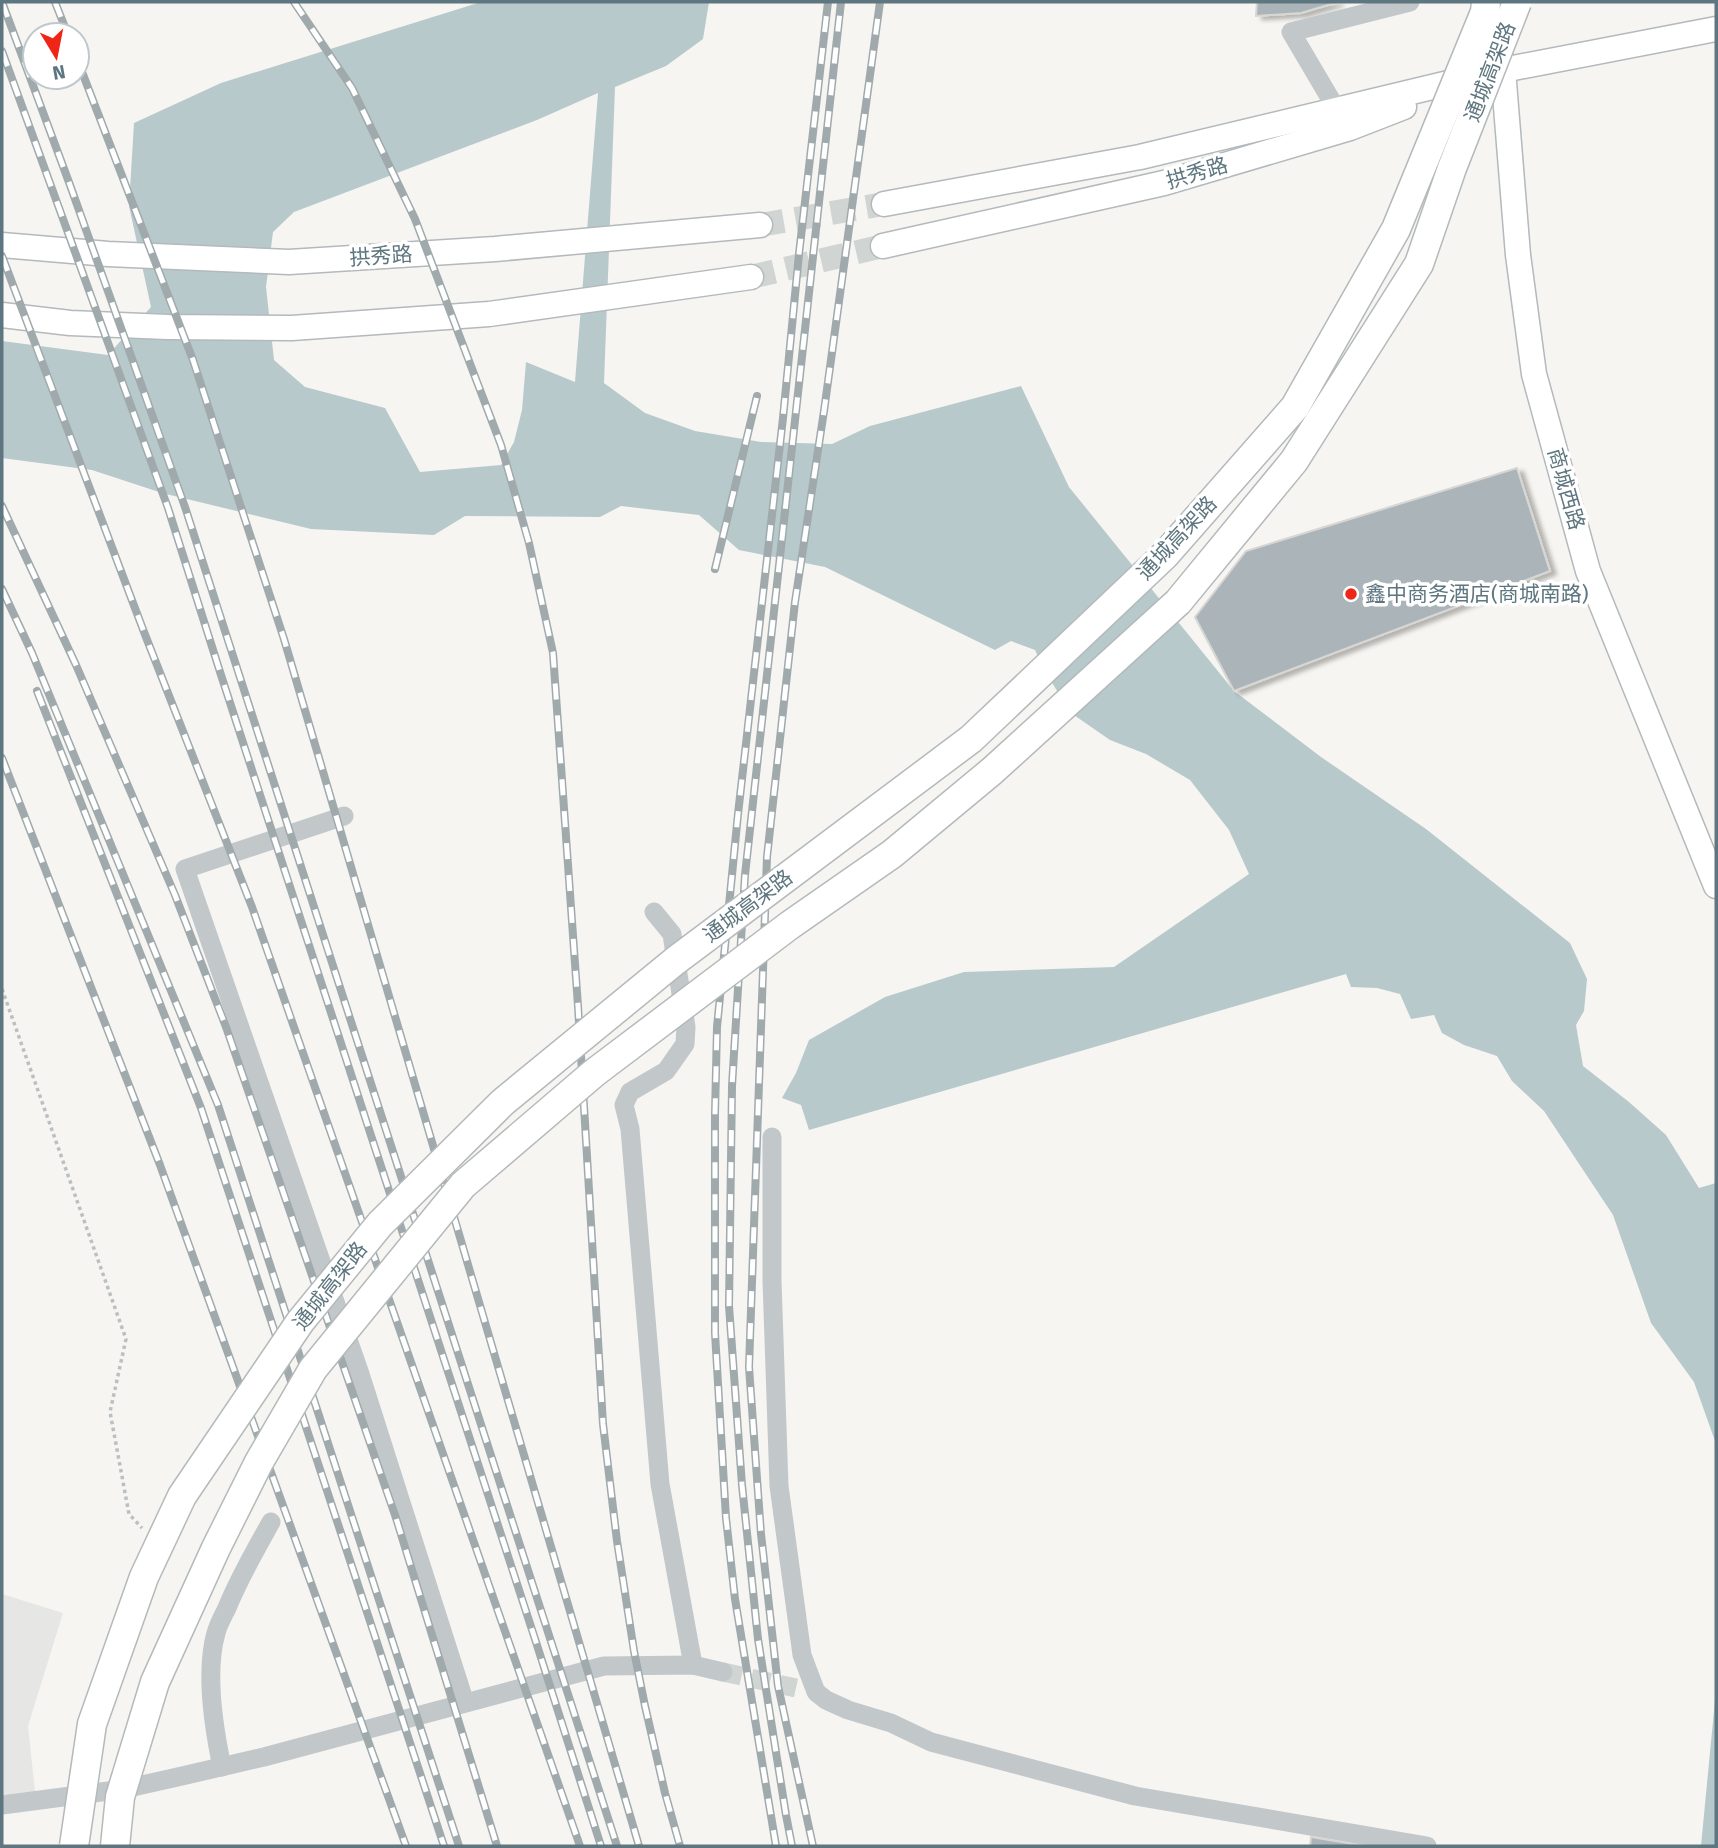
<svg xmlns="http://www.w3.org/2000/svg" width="1718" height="1848" font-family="'Fira Sans','Noto Sans SC',sans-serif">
<defs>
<filter id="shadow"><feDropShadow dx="6" dy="3.5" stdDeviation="2" flood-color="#0004"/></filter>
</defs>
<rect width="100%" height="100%" fill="#f6f5f1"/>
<polygon fill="#e6e6e5" points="2,1594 63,1613 28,1726 36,1801 2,1805"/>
<g fill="#b8c9cb" fill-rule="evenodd">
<path d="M481,2H709L703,39L666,66L615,87L604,383L645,413L695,431L761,442L832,444L870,426L1021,386L1069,487L1234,691L1321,757L1426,829L1570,943L1587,979L1584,1011L1576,1025L1583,1066L1629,1102L1666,1135L1699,1188L1716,1183V1456L1715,1441L1694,1382L1651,1323L1613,1215L1544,1111L1512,1081L1497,1056L1464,1045L1442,1033L1434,1015L1411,1019L1400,994L1377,988L1351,987L1346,974L809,1130L801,1105L782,1098L796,1073L809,1040L885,997L964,972L1114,967L1249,874L1229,830L1190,780L1146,754L1110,740L1071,713L1044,670L1035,650L1011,641L995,650L825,567L739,550L699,515L621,506L600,517L465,516L434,535L311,529L162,493L92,470L2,458V341L108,355L151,307L129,206L134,123L221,83ZM598,93L575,382L526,362L522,410L514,442L501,465L420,472L385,408L305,387L274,360L266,287L273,232L294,212L537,120Z"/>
<polygon points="1716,1690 1716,1846 1701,1846"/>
</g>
<g fill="#abb5b9" stroke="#d7d6d4" stroke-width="2" filter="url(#shadow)">
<polygon points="1257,2 1338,2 1301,13 1256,16"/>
<polygon points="1517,468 1550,571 1234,691 1195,617 1246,551"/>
<polygon points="1311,1837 1365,1846 1310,1846"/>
</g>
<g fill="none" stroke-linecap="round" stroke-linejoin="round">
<polyline stroke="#d0d5d4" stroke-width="19" stroke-dasharray="19 10" stroke-linecap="butt" points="723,1672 796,1688"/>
<g stroke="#d0d5d4" stroke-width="24" stroke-dasharray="24 12" stroke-linecap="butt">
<polyline points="760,225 884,204"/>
<polyline points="751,277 883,246"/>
</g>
<defs>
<g id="major">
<polyline points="1498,43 1503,70 1518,255 1534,374 1588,571 1716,886"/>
<polyline points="884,204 1140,157 1503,70 1716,29"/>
<polyline points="2,245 108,254 289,262 495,249 760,225"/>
<polyline points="883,246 1164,183 1350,128 1404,107"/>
<polyline points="2,315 70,323 168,327 292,328 489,314 751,277"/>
</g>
</defs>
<use href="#major" stroke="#b3b9bc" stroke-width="27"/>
<polyline stroke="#bbbfc0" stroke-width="3.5" stroke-dasharray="3.5 3.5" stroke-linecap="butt" points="2,989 126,1339 110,1412 129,1514 142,1528"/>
<g stroke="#c2c7ca" stroke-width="19">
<polyline points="1337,110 1291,32 1410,2"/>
<polyline points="344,816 185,869 359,1371 465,1703"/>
<polyline points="654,912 672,934 686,1027 685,1044 666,1071 630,1092 624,1105 630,1129 660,1484 693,1665"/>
<polyline points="772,1137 772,1281 779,1486 802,1655 816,1692 826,1700 848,1710 891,1723 931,1742 1135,1796 1427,1846"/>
<path d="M222,1767C214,1729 205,1671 216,1633C218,1625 223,1616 227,1608C239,1578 255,1551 271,1522"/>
<polyline points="2,1805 124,1789 182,1776 264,1757 604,1666 693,1665 723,1672"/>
</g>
<use href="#major" stroke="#fff" stroke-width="24"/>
<defs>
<g id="rail">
<polyline points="2,2 70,185 185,507 617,1846"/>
<polyline points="55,2 68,35"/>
<polyline points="294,2 352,88 415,219 501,445 529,543 553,653 578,1006 603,1424 617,1541 634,1651 645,1706 665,1793 680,1846"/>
<polyline points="2,51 168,508 221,675 536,1642 601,1846"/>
<polyline points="77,59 193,360 284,639 639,1846"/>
<polyline points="2,256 144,632 252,907 580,1846"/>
<polyline points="2,506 76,665 175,895 226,1027 396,1518 497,1846"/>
<polyline points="715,569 757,396"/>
<polyline points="2,589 32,653 218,1105 459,1846"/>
<polyline points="37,691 201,1108 444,1846"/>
<polyline points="2,758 160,1165 406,1846"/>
<polyline points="776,1846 735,1599 726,1518 715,1333 715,1114 717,1027 738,814 783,418 799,254 828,2"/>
<polyline points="792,1846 786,1815 758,1639 742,1485 729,1306 732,1086 745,875 841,2"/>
<polyline points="813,1846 778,1686 761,1534 749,1367 767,857 795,602 824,411 880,2"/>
</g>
</defs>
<use href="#rail" stroke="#a0aaad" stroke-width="8"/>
<use href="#rail" stroke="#fff" stroke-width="5" stroke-dasharray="16" stroke-linecap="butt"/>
<defs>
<g id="highway-bridge">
<polyline points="74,1846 92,1724 144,1577 182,1496 300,1322 380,1224 503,1102 675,961 971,739 1165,555 1295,407 1396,229 1485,12 1486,2"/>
<polyline points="115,1846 120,1797 155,1682 216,1548 259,1462 313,1369 463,1185 594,1073 790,925 892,854 992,771 1178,602 1294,461 1419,264 1452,168 1517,2"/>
</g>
</defs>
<use href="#highway-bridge" stroke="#b4b9bb" stroke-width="31" stroke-linecap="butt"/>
<use href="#highway-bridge" stroke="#fff" stroke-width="28"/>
</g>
<circle fill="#ef2617" stroke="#fff" stroke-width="2.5" cx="1351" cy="594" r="7"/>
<g text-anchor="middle" stroke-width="7" stroke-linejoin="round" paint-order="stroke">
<g font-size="21" fill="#5e767f" stroke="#fff">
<text transform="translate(1490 72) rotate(-69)" y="7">通城高架路</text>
<text transform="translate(1197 173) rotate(-16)" y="7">拱秀路</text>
<text transform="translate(381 256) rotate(-4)" y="7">拱秀路</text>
<text transform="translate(1566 489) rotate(74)" y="7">商城西路</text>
<text transform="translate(1177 538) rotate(-47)" y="7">通城高架路</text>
<text transform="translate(748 906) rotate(-37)" y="7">通城高架路</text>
<text transform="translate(330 1286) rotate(-52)" y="7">通城高架路</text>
</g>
<g font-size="21" fill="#5e767f" stroke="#fff" text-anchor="start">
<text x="1365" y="601">鑫中商务酒店(商城南路)</text>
</g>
</g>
<rect width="1718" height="1848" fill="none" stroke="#5e767f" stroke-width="7"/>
<g transform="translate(56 56) rotate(170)"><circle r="33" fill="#ffffff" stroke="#bfc8cc" stroke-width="2"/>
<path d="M0-5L12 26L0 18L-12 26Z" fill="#ef2617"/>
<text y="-10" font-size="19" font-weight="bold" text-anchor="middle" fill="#5e767f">N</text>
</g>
</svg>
